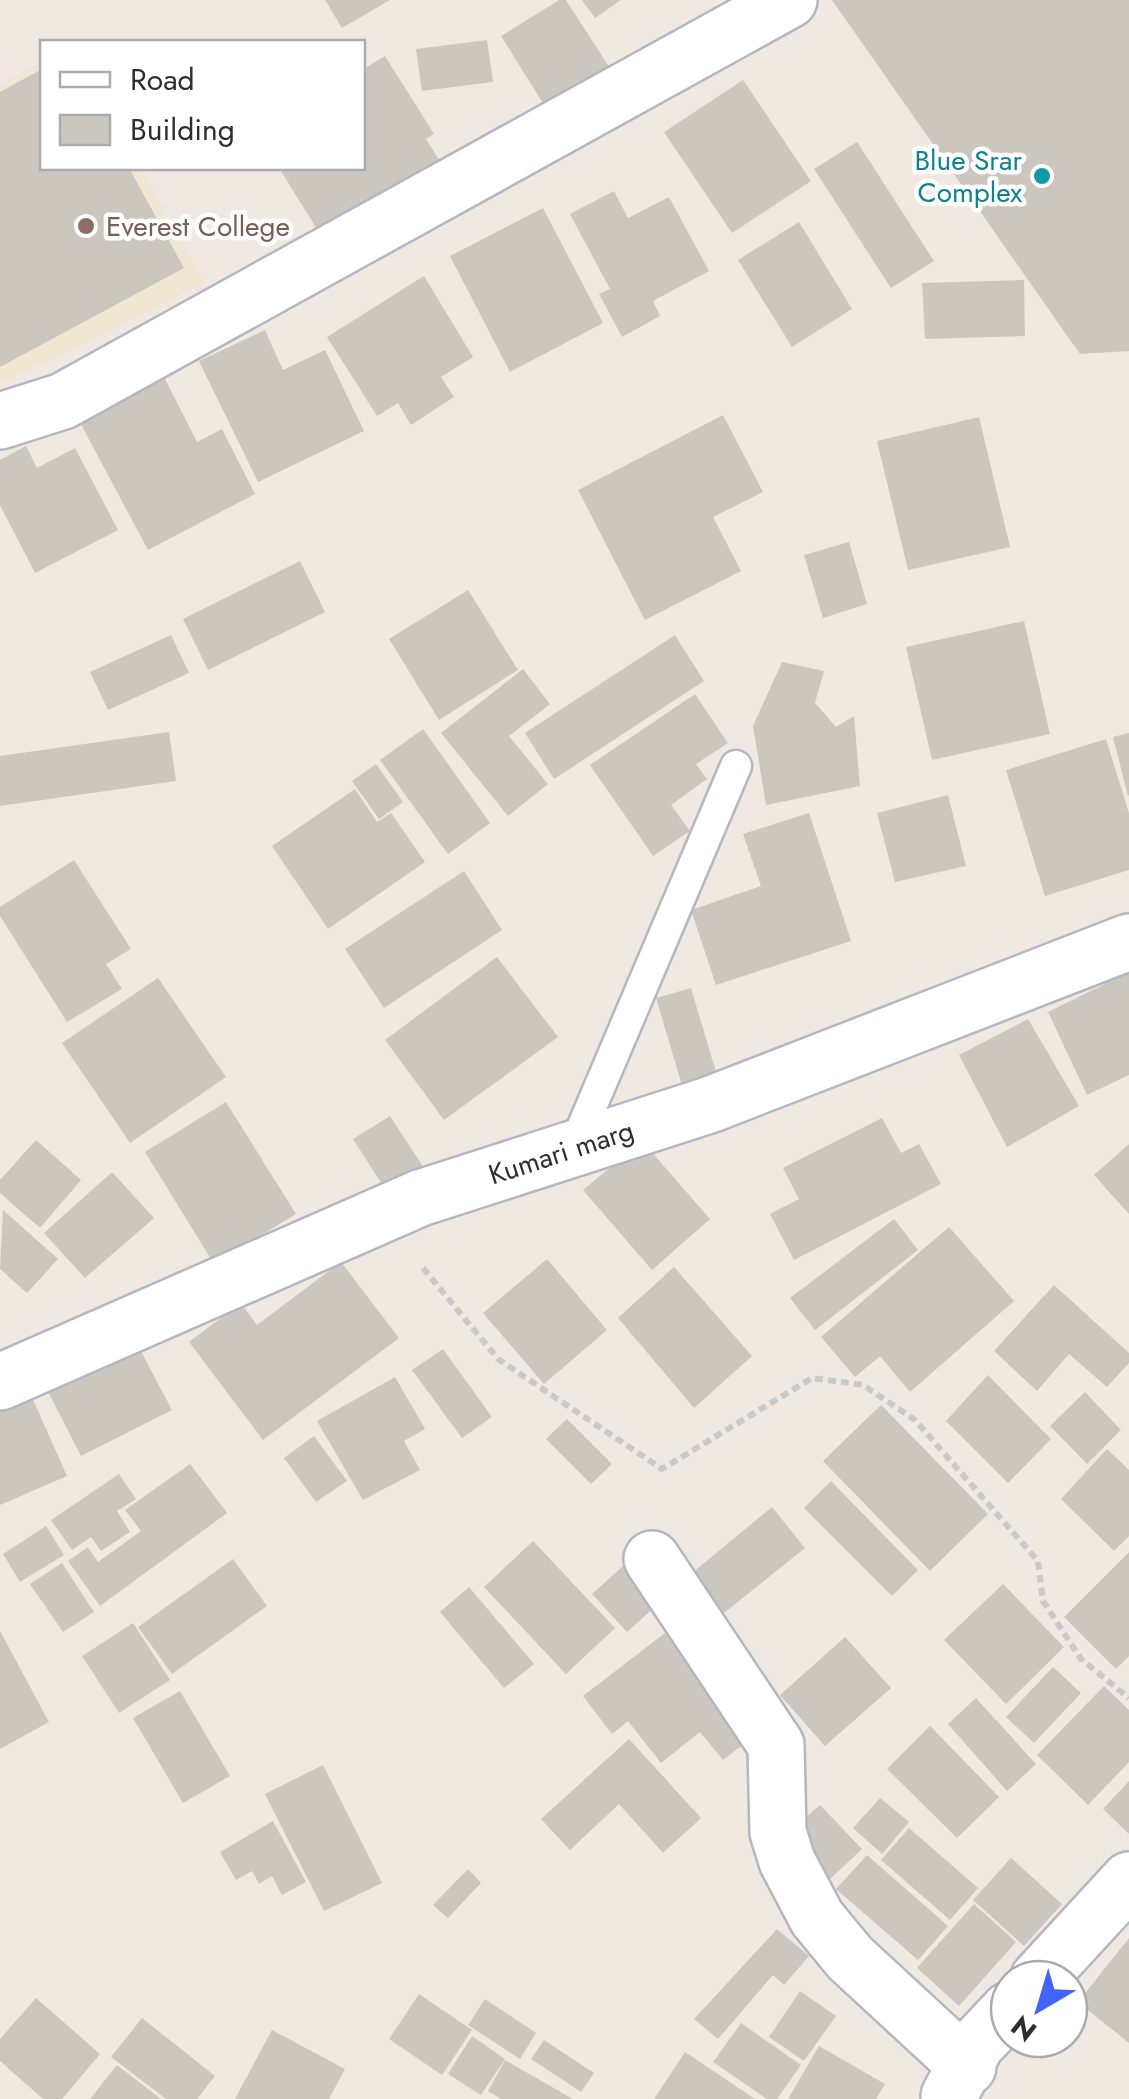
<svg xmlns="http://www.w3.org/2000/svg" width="1129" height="2099" font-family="Jost,sans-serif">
<rect width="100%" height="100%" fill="#efe9e1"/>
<polygon fill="#f0e6d1" points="42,61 42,168 141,168 204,284 0,383 0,85"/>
<g fill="#cbc7bf">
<polygon points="325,0 390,0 342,28"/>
<polygon points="559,0 566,0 620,84 556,124 501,36"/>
<polygon points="582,0 621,0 595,18"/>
<polygon points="832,0 1129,0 1129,351 1080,354"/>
<polygon points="487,40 493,82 422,91 416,49"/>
<polygon points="385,56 434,134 426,139 444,168 323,239 279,168 362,168 362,70"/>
<polygon points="42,69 42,168 129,168 184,268 0,367 0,92"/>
<polygon points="743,80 811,181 732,233 664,132"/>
<polygon points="857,142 934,261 891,288 814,169"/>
<polygon points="614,191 628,218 669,197 709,271 653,301 660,316 622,337 599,294 610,289 570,214"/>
<polygon points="543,208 603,323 510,372 450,256"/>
<polygon points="799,222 852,309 792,347 738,260"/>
<polygon points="424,276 473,357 441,377 454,397 411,425 398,403 377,416 327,337"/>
<polygon points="1024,280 1025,336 925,339 922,283"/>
<polygon points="265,330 283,370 325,350 364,431 258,482 199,361"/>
<polygon points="161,371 197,442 222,429 255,494 148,550 76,415"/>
<polygon points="723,415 763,492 713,517 741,571 645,620 578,490"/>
<polygon points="979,417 1010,547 908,570 877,441"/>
<polygon points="26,446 37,468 75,448 118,530 35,573 0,505 0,460"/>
<polygon points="849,542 867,604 823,618 804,555"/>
<polygon points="300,561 325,612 208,670 183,619"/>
<polygon points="468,590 518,670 439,720 389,639"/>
<polygon points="1024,621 1050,734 932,760 906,647"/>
<polygon points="171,635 189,673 108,710 90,672"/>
<polygon points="675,635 704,681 554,779 525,733"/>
<polygon points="782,662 824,671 815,703 836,727 854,716 860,786 766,805 753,726"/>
<polygon points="523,669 550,704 509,736 548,784 508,816 441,733"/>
<polygon points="695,694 728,743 696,764 707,779 671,805 690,831 653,856 590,765"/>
<polygon points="423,729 490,823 448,854 380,760"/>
<polygon points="169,732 176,781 0,806 0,756"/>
<polygon points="1129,733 1129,795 1128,796 1113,737"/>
<polygon points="1106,739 1129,813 1129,870 1045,896 1006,770"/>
<polygon points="376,764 403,802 379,819 352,781"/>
<polygon points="355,789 377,822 391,813 425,862 328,929 272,846"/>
<polygon points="948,795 966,866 895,882 877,813"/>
<polygon points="809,813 851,941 716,985 691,910 761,886 743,834"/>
<polygon points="74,860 131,949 106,964 122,989 67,1022 0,916 0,907"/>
<polygon points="464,871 502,930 384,1008 345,949"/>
<polygon points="497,957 558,1037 444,1120 385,1040"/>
<polygon points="1129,972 1129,1075 1087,1095 1048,1012"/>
<polygon points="158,978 226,1077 130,1143 62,1043"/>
<polygon points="691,988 721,1089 686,1099 656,998"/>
<polygon points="1028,1019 1079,1106 1007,1147 959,1055"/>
<polygon points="226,1102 296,1214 214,1264 145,1152"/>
<polygon points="390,1116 426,1171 389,1195 353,1139"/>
<polygon points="882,1118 901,1153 919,1144 941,1184 794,1260 770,1214 799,1199 783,1168"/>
<polygon points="36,1140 81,1180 40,1228 0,1193 0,1180"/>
<polygon points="642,1141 710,1219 652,1270 583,1190"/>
<polygon points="1129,1144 1129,1214 1094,1175"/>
<polygon points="112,1172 154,1218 85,1278 44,1233"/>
<polygon points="3,1210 58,1259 27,1293 0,1269"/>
<polygon points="894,1219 918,1250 815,1330 790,1298"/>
<polygon points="949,1227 1014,1301 910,1392 880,1356 855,1377 821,1337"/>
<polygon points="547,1259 607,1330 544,1384 483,1313"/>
<polygon points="341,1262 399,1338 263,1440 189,1342 241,1303 257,1325"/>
<polygon points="674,1267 752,1356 694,1408 618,1318"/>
<polygon points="1054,1285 1129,1353 1129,1363 1107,1387 1069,1354 1037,1391 994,1351"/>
<polygon points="135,1340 172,1410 81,1456 45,1386"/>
<polygon points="443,1349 492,1417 462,1438 412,1370"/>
<polygon points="988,1375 1051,1439 1008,1483 946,1421"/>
<polygon points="395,1377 425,1429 404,1441 420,1470 363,1500 317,1421"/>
<polygon points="27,1386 67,1476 0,1505 0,1398"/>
<polygon points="1085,1392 1121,1430 1087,1464 1050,1426"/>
<polygon points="881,1405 988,1514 930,1571 823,1461"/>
<polygon points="567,1419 612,1464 591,1484 546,1439"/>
<polygon points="314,1436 347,1481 316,1502 284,1458"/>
<polygon points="1107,1449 1129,1470 1129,1536 1114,1551 1061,1499"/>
<polygon points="190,1464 227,1513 100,1606 68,1561 88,1547 98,1562 141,1531 125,1510"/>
<polygon points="119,1474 136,1499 117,1511 130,1532 101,1551 91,1537 72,1550 51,1520"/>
<polygon points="831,1481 918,1570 892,1596 804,1508"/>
<polygon points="772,1507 805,1548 724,1613 692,1573"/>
<polygon points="46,1526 64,1555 20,1582 3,1554"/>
<polygon points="533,1541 615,1628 566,1674 484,1587"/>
<polygon points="1129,1552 1129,1656 1116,1669 1064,1617"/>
<polygon points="634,1556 668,1595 627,1632 592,1594"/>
<polygon points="233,1559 267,1606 172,1674 138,1627"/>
<polygon points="62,1563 94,1612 63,1632 30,1584"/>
<polygon points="1003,1584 1064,1647 1006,1704 944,1640"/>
<polygon points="469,1587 534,1664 504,1688 440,1612"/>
<polygon points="133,1623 170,1680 119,1713 82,1656"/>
<polygon points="0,1631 49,1722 0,1749"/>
<polygon points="665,1633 749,1740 723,1760 700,1732 661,1763 628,1721 612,1734 583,1696"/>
<polygon points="845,1637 891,1688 825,1746 780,1695"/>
<polygon points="1053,1667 1081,1693 1034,1743 1006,1717"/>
<polygon points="1104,1686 1129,1710 1129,1762 1088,1805 1037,1755"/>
<polygon points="180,1691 230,1776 183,1803 133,1718"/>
<polygon points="976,1698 1036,1764 1007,1791 948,1724"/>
<polygon points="930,1726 999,1797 957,1838 887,1769"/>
<polygon points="629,1739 701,1818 663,1853 619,1804 570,1850 541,1819"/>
<polygon points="323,1765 382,1883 324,1911 265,1794"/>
<polygon points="1129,1781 1129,1834 1103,1809"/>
<polygon points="880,1798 909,1822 882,1854 853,1828"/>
<polygon points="820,1805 862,1849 828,1881 786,1835"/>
<polygon points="273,1821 306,1882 282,1895 272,1876 259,1884 252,1871 236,1880 220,1852"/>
<polygon points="909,1828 978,1888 950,1920 881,1860"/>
<polygon points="867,1855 948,1926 918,1960 836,1889"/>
<polygon points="1011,1858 1062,1904 1024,1946 973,1900"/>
<polygon points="468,1869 481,1883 448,1918 433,1905"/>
<polygon points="974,1904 1016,1942 959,2006 917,1968"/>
<polygon points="777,1929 809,1956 784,1985 773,1975 718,2039 694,2019"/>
<polygon points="1129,1938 1129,2043 1078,2002"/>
<polygon points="800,1991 836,2016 804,2061 769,2037"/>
<polygon points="419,1994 472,2030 442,2075 389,2039"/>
<polygon points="36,1998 100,2054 62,2099 43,2099 0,2061 0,2039"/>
<polygon points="485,1999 536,2033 520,2059 468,2025"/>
<polygon points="142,2018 215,2076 197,2099 166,2099 111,2057"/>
<polygon points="741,2023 801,2065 777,2099 767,2099 713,2062"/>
<polygon points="272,2030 345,2069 329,2099 235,2099"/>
<polygon points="472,2036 505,2059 481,2095 448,2074"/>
<polygon points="544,2040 594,2073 581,2092 531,2059"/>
<polygon points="819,2046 885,2084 876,2099 788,2099"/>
<polygon points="685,2052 755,2099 654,2099"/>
<polygon points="505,2060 573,2099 501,2099 488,2091"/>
<polygon points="117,2065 161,2099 90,2099"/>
</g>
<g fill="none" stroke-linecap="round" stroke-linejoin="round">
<defs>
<polyline id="lane" points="574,1147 736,766"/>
<g id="street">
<polyline points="0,421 63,401 789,0"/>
<polyline points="0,1382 420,1198 709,1105 1129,942"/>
<polyline points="652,1559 776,1745 778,1832 787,1861 817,1918 850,1958 968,2067"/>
<polyline points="1038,1979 1129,1880"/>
<polyline points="949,2096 976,2045 1009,2010"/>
</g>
</defs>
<use href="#lane" stroke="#b4b7c1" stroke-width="35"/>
<use href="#street" stroke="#b4b7c1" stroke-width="60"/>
<polyline stroke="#c9c9c9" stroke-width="6" stroke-dasharray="8 5" stroke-linecap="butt" points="423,1268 498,1359 662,1469 812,1378 863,1385 915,1420 1038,1561 1043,1601 1081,1659 1129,1698"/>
<use href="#lane" stroke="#fff" stroke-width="30"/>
<use href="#street" stroke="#fff" stroke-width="55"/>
</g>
<circle fill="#0f9aa8" stroke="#fff" stroke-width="4" cx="1042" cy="176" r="10"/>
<circle fill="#8d6e63" stroke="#fff" stroke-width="4" cx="86" cy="226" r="10"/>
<g text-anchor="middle" stroke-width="9" stroke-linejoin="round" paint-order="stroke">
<g font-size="28" fill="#0d838f" stroke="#fff" text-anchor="end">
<text x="1022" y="170">Blue Srar<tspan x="1022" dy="32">Complex</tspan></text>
</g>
<g font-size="28" fill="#785e54" stroke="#fff" text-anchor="start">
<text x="106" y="236">Everest College</text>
</g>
<g font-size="28" fill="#2e2e2e" stroke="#fff">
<text transform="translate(561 1152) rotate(-18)" y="10">Kumari marg</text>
</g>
</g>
<rect x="40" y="40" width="325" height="130" fill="#ffffff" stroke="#ababab" stroke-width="2.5"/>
<rect x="60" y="72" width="50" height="15" fill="#ffffff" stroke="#ababab" stroke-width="2.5"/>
<text x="130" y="90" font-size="30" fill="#2e2e2e">Road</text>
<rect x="60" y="115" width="50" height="30" fill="#cbc7bf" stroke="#ababab" stroke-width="2.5"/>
<text x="130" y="140" font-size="30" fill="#2e2e2e">Building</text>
<g transform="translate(1039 2009) rotate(218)"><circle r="48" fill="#ffffff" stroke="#ababab" stroke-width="2.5"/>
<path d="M0-8L18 38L0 25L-18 38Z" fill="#4264fb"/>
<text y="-15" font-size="28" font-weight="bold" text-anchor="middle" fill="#2e2e2e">N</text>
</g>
</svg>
